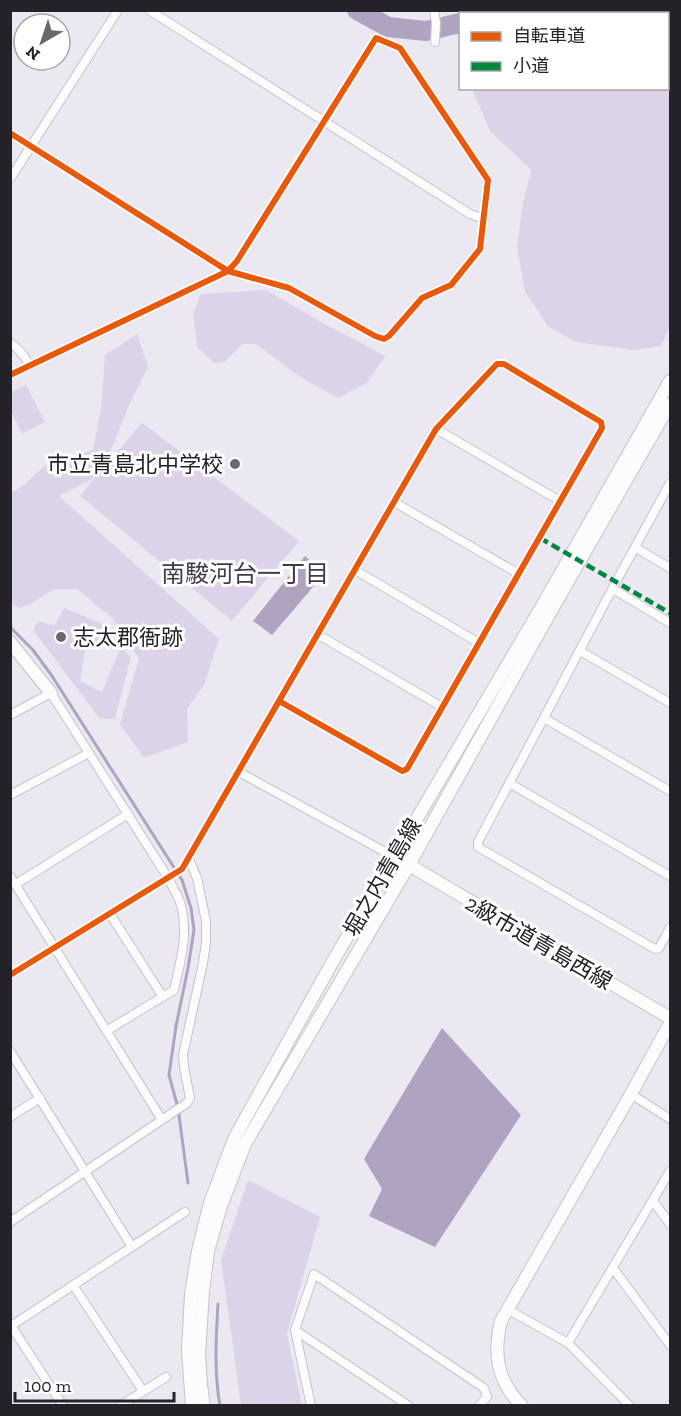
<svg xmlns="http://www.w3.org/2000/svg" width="681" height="1416" font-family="'Zilla Slab','Noto Sans JP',serif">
<rect width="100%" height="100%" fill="#ece8f2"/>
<g fill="#dcd3e9">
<polygon points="668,88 670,90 670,326 661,346 635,350 576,342 548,326 525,292 517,247 522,208 531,170 490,131 472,89"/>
<polygon points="266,290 325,324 385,356 367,383 338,398 300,377 256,344 243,344 224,362 214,363 197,347 193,314 201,294"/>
<path d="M137,334L148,367L129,405L114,443L99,473L142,423L299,541L232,621L80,496L95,477L59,496L219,639L204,685L187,709L188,742L144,758L120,724L139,658L111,617L77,589H54L31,604L19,608L10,603L11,492C25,488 32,475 44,467C58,458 77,455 93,450L101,409L105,355Z"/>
<polygon points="26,385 45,422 22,434 11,411 11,392"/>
<polygon points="64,608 103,624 95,647 86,644 80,681 102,692 121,647 131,657 115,719 100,719 33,630 38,621 54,626"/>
<polygon points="248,1180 320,1217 287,1334 302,1405 241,1405 221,1260"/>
</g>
<g fill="#afa3c1">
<polygon points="305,556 325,573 272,635 253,621"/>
<polygon points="442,1028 521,1115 435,1247 369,1216 382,1189 364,1159"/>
</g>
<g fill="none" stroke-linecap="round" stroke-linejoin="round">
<g stroke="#afa3c1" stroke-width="3">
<polyline points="10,627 33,650 52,676 182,880 191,908 194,930 188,968 176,1026 169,1075 178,1108 188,1183"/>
<path d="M218,1304C216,1337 214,1373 220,1406"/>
</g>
<g stroke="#afa3c1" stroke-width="20">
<polyline points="357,10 388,27 426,31 460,23"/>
<polyline points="481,14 485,10"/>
</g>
<defs>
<g id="street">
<polyline points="149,10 470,214 484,219"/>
<polyline points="434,10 436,23 435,42"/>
<polyline points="10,133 228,271 289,288 375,336 384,339 389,336 422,298 451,285 480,249 488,180 400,48 376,38 237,261 228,271 10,375"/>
<polyline points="10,179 118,10"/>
<path d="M10,343C20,349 25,356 30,366"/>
<polyline points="436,429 560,501"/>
<polyline points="670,483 616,582 478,842 478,847 655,949 659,948 670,928"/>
<polyline points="394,502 519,574"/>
<polyline points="636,548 670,568"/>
<polyline points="355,570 479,643"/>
<polyline points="613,589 670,623"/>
<polyline points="317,634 442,707"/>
<polyline points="580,651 670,703"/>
<path d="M10,715L51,693L168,878C173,888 180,898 182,909C188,937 180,963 174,990L106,1031"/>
<polyline points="544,718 670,791"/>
<polyline points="239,772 409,865"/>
<polyline points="509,783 670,876"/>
<polyline points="10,795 89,753"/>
<polyline points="10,876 162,1120"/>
<polyline points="16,884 128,814"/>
<polyline points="110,914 163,997"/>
<polyline points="10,975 182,869 436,429 497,364 504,364 601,422 602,428 407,769 402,771 279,701"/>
<polyline points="10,1051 132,1247"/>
<polyline points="631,1094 670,1119"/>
<polyline points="10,1117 40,1098"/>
<polyline points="653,1201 670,1224"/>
<polyline points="10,1222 187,1103 190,1098 184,1067 183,1055 203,963 206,943 206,921 197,878 189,859"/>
<polyline points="613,1268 670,1345"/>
<polyline points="73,1285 143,1391"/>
<polyline points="507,1309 568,1343 630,1406"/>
<polyline points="10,1324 63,1406"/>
<polyline points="11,1326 185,1212"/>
<polyline points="295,1330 409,1406"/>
<polyline points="568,1343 670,1171"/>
<polyline points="120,1406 166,1377"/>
<polyline points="311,1406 295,1330 314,1274 484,1388 487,1397 479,1406"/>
<polyline points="670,1406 670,1405"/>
</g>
<g id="secondary">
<polyline points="10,642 51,693"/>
<polyline points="409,865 670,1018"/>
<polyline points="192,1406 188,1350 191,1294 198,1251 210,1203 235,1137 333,961 542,606 670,381"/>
<polyline points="204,1406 201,1385 199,1354 203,1291 208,1251 221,1206 245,1144 409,865 551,611 670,404"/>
<path d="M522,1406C497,1381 493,1354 501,1321L631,1094L670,1023"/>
</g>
</defs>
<use href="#street" stroke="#c6c3cb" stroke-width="10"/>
<use href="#secondary" stroke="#c6c3cb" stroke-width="14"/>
<use href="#street" stroke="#fcfcfd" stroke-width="8"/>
<use href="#secondary" stroke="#fcfcfd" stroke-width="12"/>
<polyline stroke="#00873e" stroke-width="4.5" stroke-dasharray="9 4.5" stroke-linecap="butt" points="540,538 670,613"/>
<defs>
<g id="cycleway">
<polyline points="10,133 228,271 289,288 375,336 384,339 389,336 422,298 451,285 480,249 488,180 400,48 376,38 237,261 228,271 10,375"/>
<polyline points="10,975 182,869 436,429 497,364 504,364 601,422 602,428 407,769 402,771 279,701"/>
</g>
</defs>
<use href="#cycleway" stroke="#fff" stroke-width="10"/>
<use href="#cycleway" stroke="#e8590c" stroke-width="6"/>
</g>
<g fill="#6a676f" stroke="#fff" stroke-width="2">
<circle cx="235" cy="464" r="6"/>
<circle cx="61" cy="637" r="6"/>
</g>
<g text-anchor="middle" stroke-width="6" stroke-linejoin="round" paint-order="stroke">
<g font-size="22" fill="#242228" stroke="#fff" text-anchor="end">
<text x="223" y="472">市立青島北中学校</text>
<text x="73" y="645" text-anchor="start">志太郡衙跡</text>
</g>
<g font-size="22" fill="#242228" stroke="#fff">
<text transform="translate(382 877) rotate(-60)" y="8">堀之内青島線</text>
<text transform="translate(539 942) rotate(30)" y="8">2級市道青島西線</text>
</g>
<g font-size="24" fill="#413c49" stroke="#fff">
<text x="245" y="582">南駿河台一丁目</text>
</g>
</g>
<rect width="681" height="1416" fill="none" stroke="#242228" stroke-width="24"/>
<rect x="459" y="12" width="210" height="78" fill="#ffffff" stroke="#a7a7a9" stroke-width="1.5"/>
<rect x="471" y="32" width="30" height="9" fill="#e8590c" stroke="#a7a7a9" stroke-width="1.5"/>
<text x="513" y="42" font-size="18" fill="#242228">自転車道</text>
<rect x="471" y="62" width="30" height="9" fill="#00873e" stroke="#a7a7a9" stroke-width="1.5"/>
<text x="513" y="72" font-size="18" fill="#242228">小道</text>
<g transform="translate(42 42) rotate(219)"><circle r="28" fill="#ffffff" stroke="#a7a7a9" stroke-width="1.5"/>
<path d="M0-4.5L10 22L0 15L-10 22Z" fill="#6a676f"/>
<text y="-9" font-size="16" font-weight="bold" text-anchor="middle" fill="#242228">N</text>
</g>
<path d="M15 1392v9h159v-9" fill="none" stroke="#242228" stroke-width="3"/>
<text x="24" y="1392" font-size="18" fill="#242228" stroke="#ffffff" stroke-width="4.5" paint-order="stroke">100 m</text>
</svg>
